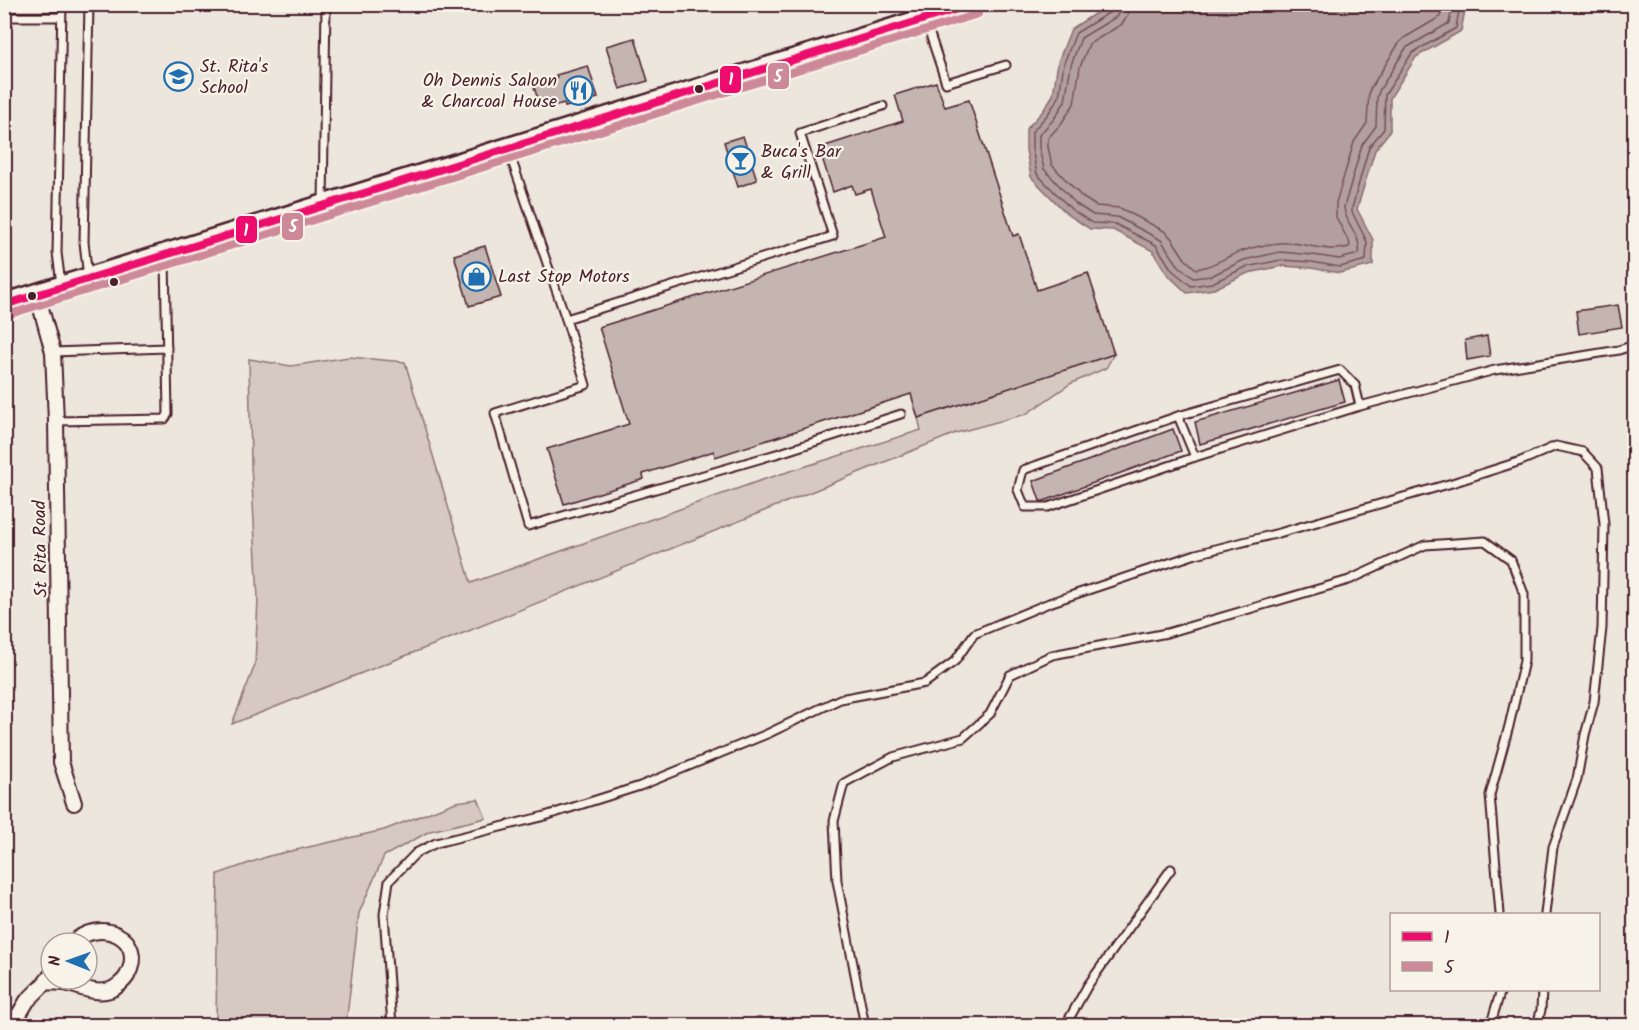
<svg xmlns="http://www.w3.org/2000/svg" width="1639" height="1030" font-family="Kalam,sans-serif">
<rect width="100%" height="100%" fill="#ece6dd"/>
<filter id="ink" filterUnits="userSpaceOnUse"><feTurbulence type="fractalNoise" baseFrequency=".0167" numOctaves="2"/><feDisplacementMap in="SourceGraphic" scale="12" xChannelSelector="R" yChannelSelector="G"/><feConvolveMatrix kernelMatrix="1 2 1 2 8 2 1 2 1" color-interpolation-filters="sRGB"/></filter>
<g filter="url(#ink)">
<g fill="#d5c9c2" stroke="#907476" stroke-width="1.5">
<polygon points="1114,354 1106,368 1070,384 1026,414 956,433 466,632 232,724 255,665 258,598 251,465 249,359 291,366 349,357 405,362 471,583 762,480 921,430 918,418"/>
<polygon points="478,799 486,818 430,831 384,856 359,913 346,1025 216,1025 218,874 269,856 384,830 456,802"/>
</g>
<polygon fill="#b39f9d" stroke="#896c6f" stroke-width="1.5" points="1116,5 1466,5 1461,31 1416,57 1390,98 1390,131 1375,150 1357,209 1373,240 1373,265 1340,273 1311,268 1282,266 1248,273 1214,289 1187,293 1167,274 1153,251 1113,230 1090,229 1067,214 1031,177 1026,150 1026,129 1043,111 1053,95 1058,62 1071,29 1102,9"/>
<g fill="none" stroke-linecap="round" stroke-linejoin="round">
<g stroke="#745259" stroke-width="1.5">
<polyline points="1113,4 1113,9 1110,12 1076,33 1064,63 1059,97 1048,114 1032,132 1032,149 1037,174 1071,209 1092,223 1115,224 1156,245 1172,270 1191,286 1212,283 1246,267 1281,260 1312,262 1340,267 1366,260 1367,242 1352,212 1352,208 1369,147 1384,129 1385,95 1412,53 1456,28 1460,4"/>
<path d="M1121,4L1120,11L1116,17L1081,38L1071,65L1065,101L1054,119L1039,135V148L1044,169L1076,204L1093,215L1117,217L1161,240L1178,265L1193,278L1211,276L1244,260L1280,252L1313,255L1339,259L1359,254C1362,235 1345,225 1344,207L1362,145L1376,126L1377,98L1379,91L1406,48L1449,23L1453,4"/>
<path d="M1130,4L1128,14L1122,24L1089,44L1080,67L1074,104L1061,124L1048,138V147L1052,165L1082,197L1096,206L1120,208L1166,232L1172,239L1185,259L1196,269C1212,267 1224,258 1239,252C1251,248 1267,244 1280,243C1302,241 1329,254 1349,247L1350,244L1336,217V203L1354,142L1367,123L1369,91L1399,43L1404,38L1440,17L1443,4"/>
</g>
</g>
<g fill="#c4b5b0" stroke="#4a1f2b" stroke-width="1.5">
<polygon points="635,38 648,81 620,89 606,46"/>
<polygon points="588,66 598,98 565,107 564,103 551,107 550,104 540,106 533,84 557,78 556,75"/>
<polygon points="936,82 945,107 969,100 1013,236 1019,234 1037,290 1088,273 1114,354 918,418 911,394 715,457 714,451 643,474 644,479 564,504 547,449 629,424 599,327 886,237 871,189 855,194 852,185 833,192 819,148 903,121 895,95"/>
<polygon points="743,136 757,180 738,187 724,142"/>
<polygon points="485,246 501,297 469,306 454,255"/>
<polygon points="1618,305 1622,327 1579,334 1576,311"/>
<polygon points="1487,336 1490,356 1467,360 1465,340"/>
<polygon points="1339,380 1345,402 1200,444 1195,422"/>
<polygon points="1173,429 1181,451 1044,501 1040,501 1033,481"/>
</g>
<g fill="none" stroke-linecap="round" stroke-linejoin="round">
<defs>
<g id="lane">
<polyline points="4,17 6,17 4,51"/>
<polyline points="6,17 61,17"/>
<polyline points="926,22 946,83 1006,65"/>
<polyline points="509,152 566,319 833,236 800,133 883,106"/>
<polyline points="323,204 326,4"/>
<polyline points="88,278 84,242 89,4"/>
<polyline points="61,284 57,253 62,4"/>
<polyline points="566,319 586,385 495,413 528,526 783,452 901,414"/>
<polyline points="53,352 167,348"/>
<polygon points="1340,370 1355,385 1360,406 1195,457 1048,507 1025,507 1018,490 1023,470 1178,416"/>
<polyline points="1360,406 1495,370 1619,350 1634,345"/>
<polyline points="1178,416 1195,457"/>
<polyline points="56,421 165,419 168,414 165,259"/>
<polyline points="392,1026 384,914 389,881 416,853 436,843 545,816 640,786 767,734 840,699 925,683 955,661 974,634 1049,603 1196,554 1279,533 1452,483 1521,461 1556,446 1583,452 1598,468 1604,524 1602,628 1594,702 1585,735 1577,779 1553,847 1545,914"/>
<polyline points="865,1026 837,881 834,821 844,783 893,757 963,738 990,714 1010,675 1052,655 1167,633 1349,580 1425,545 1485,541 1511,560 1524,594 1524,661 1509,726 1490,795 1500,914"/>
<polyline points="1065,1026 1088,985 1171,869"/>
<polyline points="1490,1026 1501,990"/>
<polyline points="1537,1026 1541,1010 1542,990"/>
</g>
<g id="street">
<polyline points="37,294 53,352 56,421 61,762 74,803"/>
<path d="M46,982C52,983 59,982 65,983C79,986 95,995 110,990C116,988 124,981 127,976C148,936 98,917 73,943"/>
<polyline points="12,1026 27,1001 46,982 51,975"/>
</g>
<polyline id="primary" points="4,305 975,4"/>
</defs>
<use href="#lane" stroke="#4a1f2b" stroke-width="11"/>
<use href="#street" stroke="#4a1f2b" stroke-width="18"/>
<use href="#primary" stroke="#4a1f2b" stroke-width="26"/>
<use href="#lane" stroke="#f7f3e8" stroke-width="7"/>
<use href="#street" stroke="#f7f3e8" stroke-width="14"/>
<use href="#primary" stroke="#f7f3e8" stroke-width="21"/>
<defs>
<polyline id="bus-1" points="4,305 973,4"/>
<polyline id="bus-2" points="7,315 978,14"/>
</defs>
<use href="#bus-1" stroke="#f7f3e8" stroke-width="12"/>
<use href="#bus-2" stroke="#f7f3e8" stroke-width="12"/>
<use href="#bus-1" stroke="#ed0b6d" stroke-width="8"/>
<use href="#bus-2" stroke="#ce8998" stroke-width="8"/>
</g>
</g>
<defs>
<symbol id="school-ring" viewBox="-11 -11 22 22"><circle r="9.5" fill="#f7f3e8" stroke="#1f6fb2" stroke-width="1.5"/><path d="M0-5L7-2L0 1L-7-2ZM-4 1L0 2.5L4 1V4Q0 6-4 4Z" fill="#1f6fb2"/></symbol>
<symbol id="restaurant-ring" viewBox="-11 -11 22 22"><circle r="9.5" fill="#f7f3e8" stroke="#1f6fb2" stroke-width="1.5"/><path d="M-5-6h1v4h1v-4h1v4h1v-4h1v5L-1.5 .5V6h-2V.5L-5-1ZM5-6V6H3V1.5H1.5Q1.5-4 5-6Z" fill="#1f6fb2"/></symbol>
<symbol id="bar-ring" viewBox="-11 -11 22 22"><circle r="9.5" fill="#f7f3e8" stroke="#1f6fb2" stroke-width="1.5"/><path d="M-6-5H6L.8 .8V4.5H3.5V6h-7V4.5H-.8V.8Z" fill="#1f6fb2"/></symbol>
<symbol id="shop-ring" viewBox="-11 -11 22 22"><circle r="9.5" fill="#f7f3e8" stroke="#1f6fb2" stroke-width="1.5"/><path d="M-5-2.5h2.3a2.7 3.5 0 0 1 5.4 0H5L5.5 6h-11ZM-1.5-2.5h3a1.5 2.3 0 0 0-3 0Z" fill="#1f6fb2"/></symbol>
</defs>
<g fill-rule="evenodd">
<use href="#school-ring" x="162" y="60" width="33" height="33"/>
<use href="#restaurant-ring" x="562" y="74" width="33" height="33"/>
<use href="#bar-ring" x="724" y="144" width="33" height="33"/>
<use href="#shop-ring" x="460" y="260" width="33" height="33"/>
</g>
<g fill="#4a1f2b" stroke="#f7f3e8" stroke-width="2">
<circle cx="699" cy="89" r="5"/>
<circle cx="114" cy="282" r="5"/>
<circle cx="32" cy="296" r="5"/>
</g>
<g text-anchor="middle" stroke-width="4.5" stroke-linejoin="round" paint-order="stroke">
<g font-size="18" fill="#4a1f2b" stroke="#f7f3e8" text-anchor="start">
<text x="200" y="72">St. Rita's<tspan x="200" dy="21">School</tspan></text>
<text x="557" y="86" text-anchor="end">Oh Dennis Saloon<tspan x="557" dy="21">&amp; Charcoal House</tspan></text>
<text x="761" y="157">Buca's Bar<tspan x="761" dy="21">&amp; Grill</tspan></text>
<text x="498" y="282">Last Stop Motors</text>
</g>
<g font-size="18" fill="#4a1f2b" stroke="#f7f3e8">
<text transform="translate(40 549) rotate(-91)" y="6">St Rita Road</text>
</g>
</g>
<g stroke="#f7f3e8" stroke-width="2">
<rect x="767" y="62" width="23" height="28" rx="6" fill="#ce8998"/>
<rect x="719" y="65" width="23" height="29" rx="6" fill="#ed0b6d"/>
<rect x="281" y="212" width="23" height="29" rx="6" fill="#ce8998"/>
<rect x="235" y="215" width="23" height="29" rx="6" fill="#ed0b6d"/>
</g>
<g font-size="16" text-anchor="middle" font-weight="bold" fill="#fff">
<text x="778" y="82">5</text>
<text x="731" y="85">1</text>
<text x="293" y="232">5</text>
<text x="246" y="236">1</text>
</g>
<rect width="1639" height="1030" fill="none" stroke="#f7f3e8" stroke-width="24"/>
<rect x="12" y="12" width="1615" height="1006" fill="none" stroke="#4a1f2b" stroke-width="2" filter="url(#ink)"/>
<rect x="1390" y="913" width="210" height="78" fill="#f7f3e8" stroke="#b29e9c" stroke-width="1.5"/>
<rect x="1402" y="932" width="30" height="9" fill="#ed0b6d" stroke="#b29e9c" stroke-width="1.5"/>
<text x="1444" y="943" font-size="18" fill="#4a1f2b">1</text>
<rect x="1402" y="962" width="30" height="9" fill="#ce8998" stroke="#b29e9c" stroke-width="1.5"/>
<text x="1444" y="973" font-size="18" fill="#4a1f2b">5</text>
<g transform="translate(69 961) rotate(271)"><circle r="28" fill="#f7f3e8" stroke="#b29e9c" stroke-width="1.5"/>
<path d="M0-4.5L10 22L0 15L-10 22Z" fill="#1f6fb2"/>
<text y="-9" font-size="16" font-weight="bold" text-anchor="middle" fill="#4a1f2b">N</text>
</g>
</svg>
